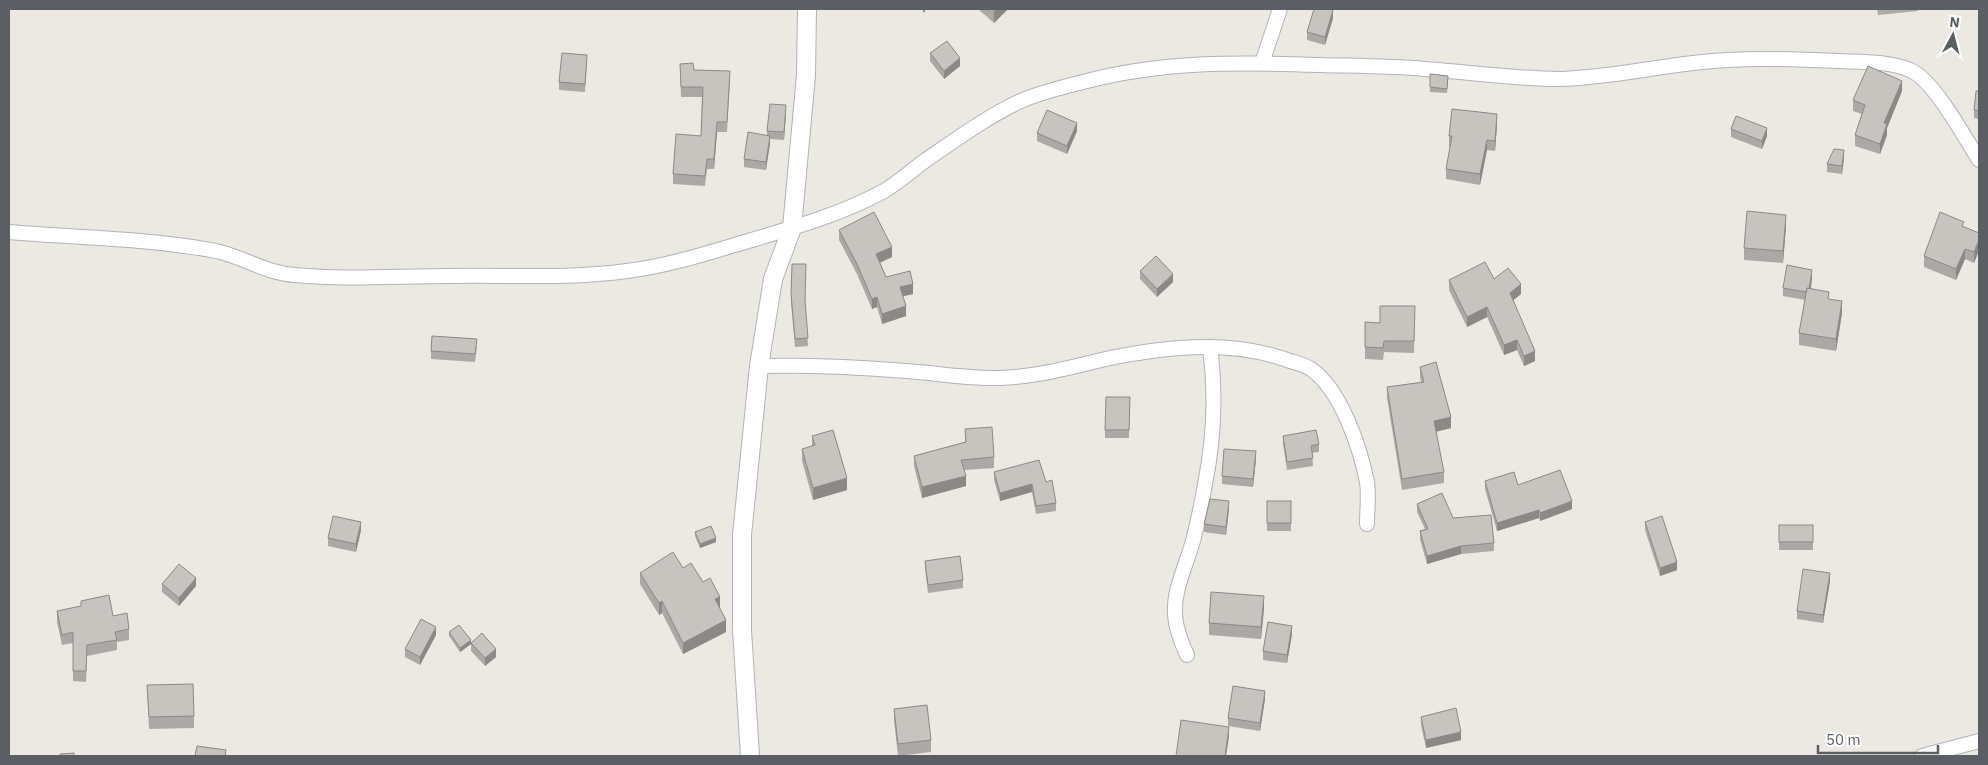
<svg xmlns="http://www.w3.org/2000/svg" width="1988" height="765" font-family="'IBM Plex Sans',sans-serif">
<rect width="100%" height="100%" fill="#ece9e3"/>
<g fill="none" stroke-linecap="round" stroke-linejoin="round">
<defs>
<g id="minor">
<polyline points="1262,63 1280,9"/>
<path d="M9,232C78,238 148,238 216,251C244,257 265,273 295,275C347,280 398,276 450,276C510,275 568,279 627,271C668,266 708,253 748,241C793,228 842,214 884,191C899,182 912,170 926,160C955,140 991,114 1023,100C1042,92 1063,87 1083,82C1161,61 1240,62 1320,65C1355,66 1390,66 1424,69C1469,72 1514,79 1559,79C1604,78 1649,68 1693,63C1741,57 1790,59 1838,61C1861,62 1889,61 1910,70C1934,80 1965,138 1979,160"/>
<path d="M759,366C809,365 857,367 906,371C937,373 969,379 1000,378C1040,377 1077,365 1115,357C1173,346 1234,340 1290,361C1297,363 1305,365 1311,369C1341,390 1360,447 1367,482C1369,495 1367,510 1367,524"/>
<path d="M1187,655C1181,642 1176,629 1175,615C1173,589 1188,562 1194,537C1198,520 1202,502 1205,484C1214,439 1216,392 1210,347"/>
<polyline points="1922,756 1979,741"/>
</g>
<polyline id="tertiary" points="750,756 742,630 742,535 759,366 773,279 792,228 806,75 807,9"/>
</defs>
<use href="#minor" stroke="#b0b3b7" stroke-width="16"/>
<use href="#tertiary" stroke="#b0b3b7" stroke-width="20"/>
<use href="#minor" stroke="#fff" stroke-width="14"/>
<use href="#tertiary" stroke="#fff" stroke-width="18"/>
</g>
<g fill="#aba9a5">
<polygon points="978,9 1008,9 994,23"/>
<polygon points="1877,9 1918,9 1918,11 1878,15"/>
<polygon points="1333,18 1325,45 1307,40 1307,32"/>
<polygon points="930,53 960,66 944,79 930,61"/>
<polygon points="587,63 585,92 559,90 559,82"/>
<polygon points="680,64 694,70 730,81 727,132 717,132 714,169 707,169 705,186 673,184 673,174 701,136 702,97 681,97"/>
<polygon points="1430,74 1448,76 1447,93 1430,92"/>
<polygon points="1902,91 1887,128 1887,135 1880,154 1855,146 1855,135 1862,114 1853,111 1853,100"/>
<polygon points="1979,91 1979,119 1974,118 1974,110"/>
<polygon points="786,113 784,140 770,139 766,170 744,167 744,159 767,135 767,131"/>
<polygon points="1497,125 1495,151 1487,150 1480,185 1446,179 1446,169 1450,147 1449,147 1449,136"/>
<polygon points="1731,129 1767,136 1762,149 1731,137"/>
<polygon points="1077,131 1067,154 1037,141 1037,133"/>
<polygon points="1844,158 1842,174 1827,172 1827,164"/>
<polygon points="1786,226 1783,263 1744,260 1744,248"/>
<polygon points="1964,227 1979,233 1974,263 1965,259 1956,280 1924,267 1924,256"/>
<polygon points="839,230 892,257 880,263 886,277 913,294 903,296 906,316 882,324 877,307 872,309 857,274 839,240"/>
<polygon points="792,264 805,302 808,346 795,347 791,302"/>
<polygon points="1140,271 1173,282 1157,297 1140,279"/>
<polygon points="1812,278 1811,289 1829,299 1842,313 1836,351 1799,345 1799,333 1805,300 1783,296 1783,288"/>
<polygon points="1494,279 1521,294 1513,300 1535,361 1524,366 1517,350 1504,355 1487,317 1467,327 1449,290 1449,280"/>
<polygon points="1415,306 1414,353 1384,352 1383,360 1365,359 1365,322 1380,323"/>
<polygon points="477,347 475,362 431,359 431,351"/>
<polygon points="1420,367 1451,428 1436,432 1444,472 1444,483 1402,490 1387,398 1387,387 1421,382 1420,378"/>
<polygon points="1130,397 1129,438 1105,438 1105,430"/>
<polygon points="965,429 994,457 994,468 964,470 966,486 922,498 914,466 914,456 965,442"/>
<polygon points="812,436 847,490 813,500 802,461 802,449 812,446"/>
<polygon points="1283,436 1319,444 1319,452 1312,453 1313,466 1287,470 1283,444"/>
<polygon points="1256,459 1253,487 1222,484 1222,476"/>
<polygon points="994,472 1046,482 1056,503 1056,511 1036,514 1032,492 1000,501 994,480"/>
<polygon points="1485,481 1518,485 1572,509 1540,521 1539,518 1497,531 1485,489"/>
<rect x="1267" y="501" width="24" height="30"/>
<polygon points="1417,504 1453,518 1494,543 1494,551 1461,554 1427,564 1420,539 1420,531 1425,529 1417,512"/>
<polygon points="1229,509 1226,535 1204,532 1204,524"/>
<polygon points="1645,522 1677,570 1660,576 1645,530"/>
<rect x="1779" y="525" width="34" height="25"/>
<polygon points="361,530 356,552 328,546 328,538"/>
<polygon points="695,532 716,542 700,548 695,536"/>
<polygon points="925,561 963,580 963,588 928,593 925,569"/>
<polygon points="683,568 720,609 726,632 683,654 662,613 659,615 640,584 640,573"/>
<polygon points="1830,581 1823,623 1797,619 1797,611"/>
<polygon points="162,584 196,586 179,606 162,592"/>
<polygon points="81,601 113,616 129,629 129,640 117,642 117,650 87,656 86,682 73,681 73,643 62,645 57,622 57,611 81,606"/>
<polygon points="1264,608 1261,639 1209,635 1209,623"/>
<polygon points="449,632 471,644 460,652 449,636"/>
<polygon points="1292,634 1287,663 1263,660 1263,651"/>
<polygon points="436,635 420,665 405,657 405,649"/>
<polygon points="471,643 496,657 485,666 471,651"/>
<polygon points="147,685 194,716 194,728 149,729"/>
<polygon points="1265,699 1260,731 1228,726 1228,718"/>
<polygon points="894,709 931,740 931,752 898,756 894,721"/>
<polygon points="1421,717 1461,740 1426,748 1421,725"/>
</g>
<g fill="#8b8986">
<polygon points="923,9 927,9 923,13"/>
<polygon points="997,9 1008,9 994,23 994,11"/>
<polygon points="1333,10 1333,18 1325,45 1325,37"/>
<polygon points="960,58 960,66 944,79 944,71"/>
<polygon points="1902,81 1902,91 1887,128 1887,135 1880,154 1880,144 1884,123"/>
<polygon points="786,105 786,113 784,140 784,132"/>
<polygon points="1497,114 1497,125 1495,151 1495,141"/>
<polygon points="717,122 717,132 714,169 714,159"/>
<polygon points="1077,123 1077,131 1067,154 1067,146"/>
<polygon points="1767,128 1767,136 1762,149 1762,141"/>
<polygon points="770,136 770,144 766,170 766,162"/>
<polygon points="1487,140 1487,150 1480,185 1480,174"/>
<polygon points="1844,150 1844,158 1842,174 1842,166"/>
<polygon points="1786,215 1786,226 1783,263 1783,251"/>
<polygon points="1979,240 1979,251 1974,263 1974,252"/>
<polygon points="892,247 892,257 876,264 876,254"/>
<polygon points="1965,249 1965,259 1956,280 1956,269"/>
<polygon points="1812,270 1812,278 1809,300 1809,292"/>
<polygon points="1173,274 1173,282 1157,297 1157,289"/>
<polygon points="913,284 913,294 900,297 900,287"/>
<polygon points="1521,284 1521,294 1510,303 1510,293"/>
<polygon points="877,297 877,307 872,309 872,299"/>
<polygon points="1842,301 1842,313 1836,351 1836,339"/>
<polygon points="906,306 906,316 882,324 882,314"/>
<polygon points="1487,307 1487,317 1467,327 1467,317"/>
<polygon points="1517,340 1517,350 1504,355 1504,345"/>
<polygon points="1535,351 1535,361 1524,366 1524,356"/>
<polygon points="1451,417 1451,428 1434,432 1434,421"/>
<polygon points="1256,451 1256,459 1253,487 1253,479"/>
<polygon points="966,476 966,486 922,498 922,487"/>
<polygon points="847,478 847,490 813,500 813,488"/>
<polygon points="1032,484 1032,492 1000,501 1000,493"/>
<polygon points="1229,501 1229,509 1226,535 1226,527"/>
<polygon points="1572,501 1572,509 1540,521 1540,513"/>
<polygon points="1539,510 1539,518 1497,531 1497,523"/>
<polygon points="361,522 361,530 356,552 356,544"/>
<polygon points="716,538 716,542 700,548 700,544"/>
<polygon points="1461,546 1461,554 1427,564 1427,556"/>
<polygon points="1677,562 1677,570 1660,576 1660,568"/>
<polygon points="1830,573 1830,581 1823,623 1823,615"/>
<polygon points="196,578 196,586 179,606 179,598"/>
<polygon points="1264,596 1264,608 1261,639 1261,627"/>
<polygon points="720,597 720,609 715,599"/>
<polygon points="662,601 662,613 659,615 659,603"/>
<polygon points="726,620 726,632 683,654 683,643"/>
<polygon points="1292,626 1292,634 1287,663 1287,655"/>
<polygon points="436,627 436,635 420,665 420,657"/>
<polygon points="471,640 471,644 460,652 460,648"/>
<polygon points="496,649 496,657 485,666 485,658"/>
<polygon points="1265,691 1265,699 1260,731 1260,723"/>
<polygon points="1229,727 1229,737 1226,756 1225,756"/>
<polygon points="1461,732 1461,740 1426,748 1426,740"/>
</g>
<g fill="#c7c4c0" stroke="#8b8986">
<polygon points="1314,9 1328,9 1333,10 1325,37 1307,32"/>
<polygon points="947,41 960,58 944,71 930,53"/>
<polygon points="562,53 587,55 585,84 559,82"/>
<polygon points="693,63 694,70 730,71 727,122 717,122 714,159 707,159 705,176 673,174 676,134 701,136 703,87 681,87 680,64"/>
<polygon points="1868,66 1902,81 1884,123 1887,124 1880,144 1855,135 1865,105 1853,100"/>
<polygon points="1430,74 1448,76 1447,89 1430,87"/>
<polygon points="1976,91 1979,91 1979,111 1974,110"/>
<polygon points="770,104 786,105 784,132 767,131"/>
<polygon points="1452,109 1497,114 1495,141 1487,140 1480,174 1446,169 1452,136 1449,136"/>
<polygon points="1047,110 1077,123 1067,146 1037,133"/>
<polygon points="1736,116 1767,128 1762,141 1731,129"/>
<polygon points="748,132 770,136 766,162 744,159"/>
<polygon points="1834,149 1844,150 1842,166 1827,164"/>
<polygon points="1747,211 1786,215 1783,251 1744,248"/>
<polygon points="874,212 892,247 876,254 886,277 910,271 913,284 900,287 906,306 882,314 877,297 872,299 857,264 839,230"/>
<polygon points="1940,212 1964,222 1962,226 1979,233 1979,240 1974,252 1965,249 1956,269 1924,256"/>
<polygon points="1156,256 1173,274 1157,289 1140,271"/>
<polygon points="1485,262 1494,279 1508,268 1521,284 1510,293 1535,351 1524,356 1517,340 1504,345 1487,307 1467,317 1449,280"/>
<polygon points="792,264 806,264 805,300 808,338 795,339 791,294"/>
<polygon points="1787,265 1812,270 1809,289 1807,288 1806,292 1783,288"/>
<polygon points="1807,288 1829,292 1828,299 1842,301 1836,339 1799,333"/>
<polygon points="1380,306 1415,306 1414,341 1384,341 1383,348 1365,347 1365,322 1380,323"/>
<polygon points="432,336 477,339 475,354 431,351"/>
<polygon points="1436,362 1451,417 1434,421 1444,472 1402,479 1387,387 1424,382 1420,367"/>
<polygon points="1106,397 1130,397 1129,430 1105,430"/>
<polygon points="992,427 994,457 961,460 966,476 922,487 914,456 966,442 965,429"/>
<polygon points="833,430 847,478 813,488 802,449 815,445 812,436"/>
<polygon points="1316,430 1319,444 1311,446 1313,458 1287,462 1283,436"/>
<polygon points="1224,449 1256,451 1253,479 1222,476"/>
<polygon points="1039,460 1046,482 1052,480 1056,503 1036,506 1032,484 1000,493 994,472"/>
<polygon points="1560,470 1572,501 1540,513 1539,510 1497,523 1485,481 1514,472 1518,485"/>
<polygon points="1442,493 1453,518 1491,515 1494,543 1461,546 1427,556 1420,531 1428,529 1417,504"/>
<polygon points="1210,499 1229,501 1226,527 1204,524"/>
<rect x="1267" y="501" width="24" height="22"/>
<polygon points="333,516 361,522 356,544 328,538"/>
<polygon points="1662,516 1677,562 1660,568 1645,522"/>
<rect x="1779" y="525" width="34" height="17"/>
<polygon points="711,526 716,538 700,544 695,532"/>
<polygon points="673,552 683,568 691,563 703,582 710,578 720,597 715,599 726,620 683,643 662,601 659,603 640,573"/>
<polygon points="960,556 963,580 928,585 925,561"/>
<polygon points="179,564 196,578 179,598 162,584"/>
<polygon points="1803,569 1830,573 1823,615 1797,611"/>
<polygon points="1211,592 1264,596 1261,627 1209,623"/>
<polygon points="109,595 113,616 127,613 129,629 115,632 117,640 87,645 86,671 73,671 73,632 62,635 57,611 81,606 81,601"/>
<polygon points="421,619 436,627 420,657 405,649"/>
<polygon points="1268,622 1292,626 1287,655 1263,651"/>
<polygon points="459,625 471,640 460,648 449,632"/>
<polygon points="482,633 496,649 485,658 471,643"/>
<polygon points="193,684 194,716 149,717 147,685"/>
<polygon points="1233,686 1265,691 1260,723 1228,718"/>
<polygon points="927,705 931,740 898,744 894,709"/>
<polygon points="1456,708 1461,732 1426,740 1421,717"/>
<polygon points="1181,720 1229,727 1225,756 1176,756"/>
<polygon points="197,746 226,750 225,756 195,756"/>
<polygon points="74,753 74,756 60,756 60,754"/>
</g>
<rect width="1988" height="765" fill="none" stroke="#5b5e62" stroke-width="20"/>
<g transform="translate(1953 35) rotate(7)" stroke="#ffffff" stroke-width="4" paint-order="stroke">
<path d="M0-4L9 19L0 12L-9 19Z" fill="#5b5e62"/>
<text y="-8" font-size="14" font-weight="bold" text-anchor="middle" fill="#5b5e62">N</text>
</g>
<path d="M1818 745v8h120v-8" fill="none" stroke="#5b5e62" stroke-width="2.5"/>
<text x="1826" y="745" font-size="15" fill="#5b5e62" stroke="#ffffff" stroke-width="4" paint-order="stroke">50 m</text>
</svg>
